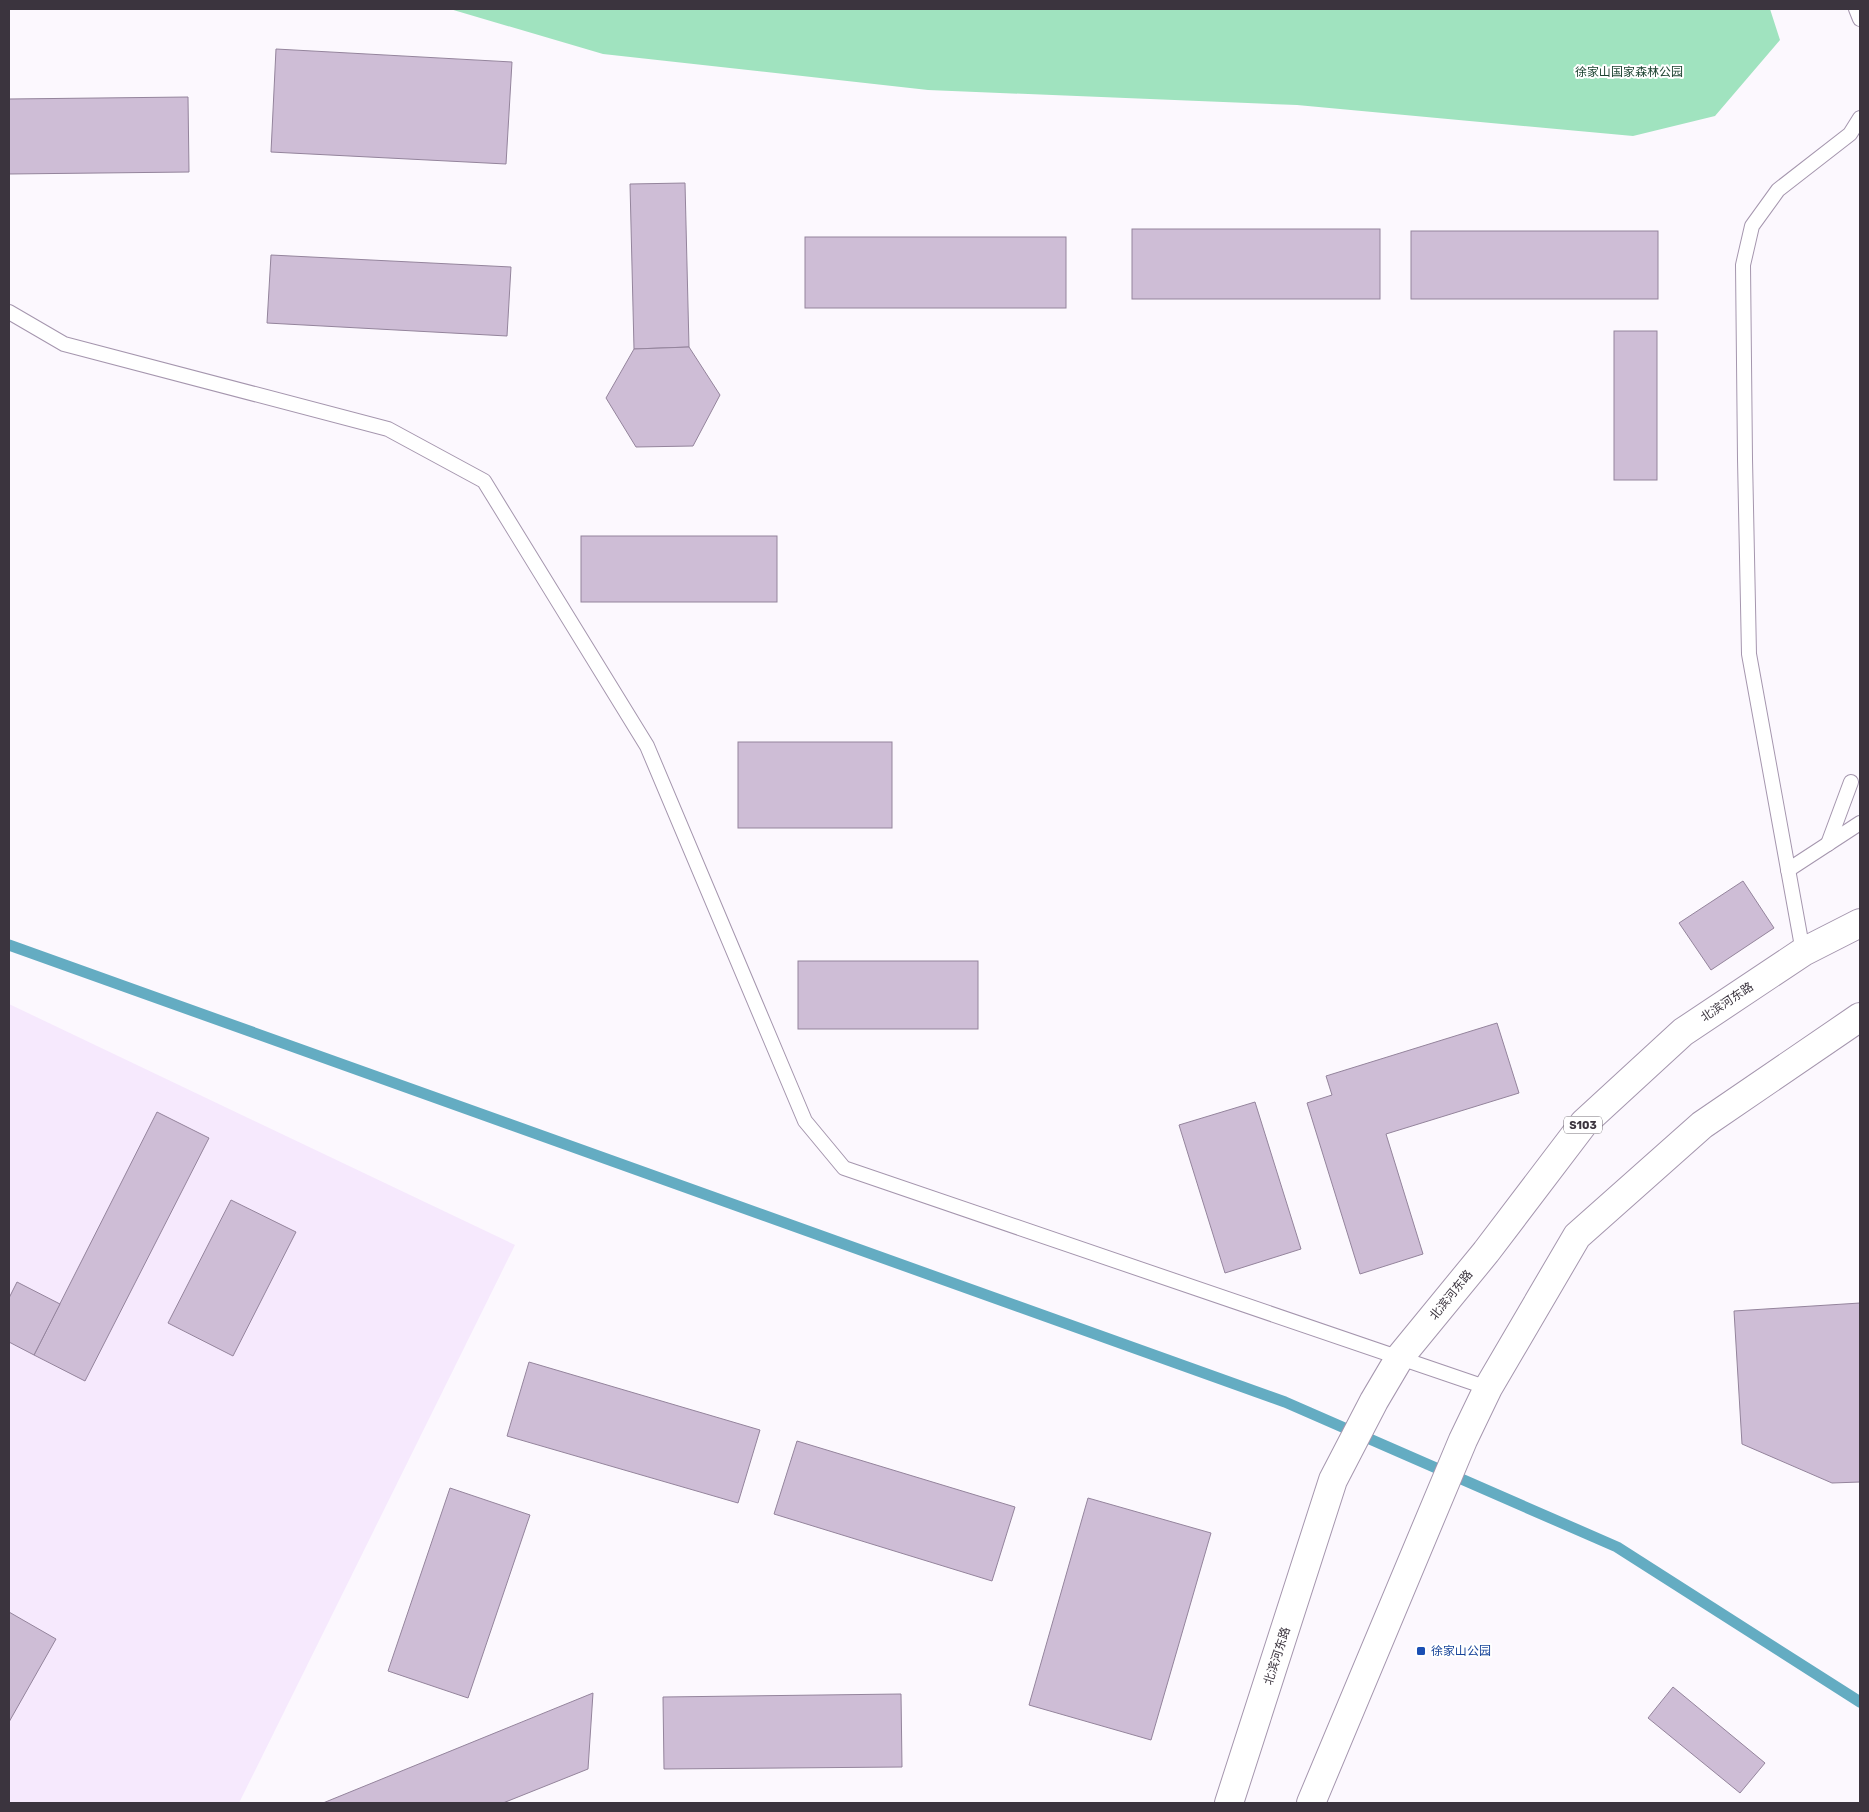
<svg xmlns="http://www.w3.org/2000/svg" width="1869" height="1812" font-family="Rubik,'Noto Sans SC',sans-serif">
<rect width="100%" height="100%" fill="#fcf8fe"/>
<polygon fill="#f6e9fd" points="9,1004 515,1245 239,1803 9,1803"/>
<polygon fill="#a0e3bf" points="450,9 1770,9 1780,40 1715,116 1633,136 1297,105 928,90 603,54"/>
<g fill="none" stroke-linecap="round" stroke-linejoin="round">
<polyline stroke="#64acc2" stroke-width="11" points="9,945 1285,1402 1617,1547 1860,1702"/>
</g>
<g fill="#cebdd6" stroke="#94849c">
<polygon points="276,49 512,62 506,164 271,152"/>
<polygon points="188,97 189,172 9,174 9,99"/>
<polygon points="685,183 689,347 634,349 630,184"/>
<rect x="1132" y="229" width="248" height="70"/>
<rect x="1411" y="231" width="247" height="68"/>
<rect x="805" y="237" width="261" height="71"/>
<polygon points="271,255 511,267 507,336 267,323"/>
<rect x="1614" y="331" width="43" height="149"/>
<polygon points="689,347 720,395 693,446 636,447 606,398 634,349"/>
<rect x="581" y="536" width="196" height="66"/>
<rect x="738" y="742" width="154" height="86"/>
<polygon points="1743,881 1774,928 1711,970 1679,923"/>
<rect x="798" y="961" width="180" height="68"/>
<polygon points="1497,1023 1519,1093 1386,1134 1423,1254 1360,1274 1307,1103 1332,1095 1326,1076"/>
<polygon points="1255,1102 1301,1249 1225,1273 1179,1125"/>
<polygon points="157,1112 209,1138 85,1381 34,1355"/>
<polygon points="231,1200 296,1232 233,1356 168,1323"/>
<polygon points="17,1282 60,1304 34,1355 9,1342 9,1298"/>
<polygon points="1860,1303 1860,1482 1832,1483 1742,1444 1734,1311"/>
<polygon points="529,1362 760,1430 738,1503 507,1436"/>
<polygon points="797,1441 1015,1507 992,1581 774,1514"/>
<polygon points="450,1488 530,1515 468,1698 388,1671"/>
<polygon points="1088,1498 1211,1533 1151,1740 1029,1705"/>
<polygon points="9,1612 56,1639 9,1722"/>
<polygon points="1673,1687 1765,1763 1740,1793 1648,1718"/>
<polygon points="593,1693 588,1769 503,1803 323,1803"/>
<polygon points="901,1694 902,1767 664,1769 663,1697"/>
</g>
<g fill="none" stroke-linecap="round" stroke-linejoin="round">
<defs>
<g id="service">
<polyline points="1856,9 1860,19"/>
<polyline points="9,312 64,344 388,429 484,481 647,746 805,1121 844,1168 1488,1388"/>
<polyline points="1828,844 1851,782"/>
<polyline points="1788,870 1860,823"/>
<polyline points="1803,952 1749,654 1745,459 1743,265 1752,226 1778,190 1850,134 1860,118"/>
</g>
<g id="primary">
<polyline points="1229,1803 1333,1480 1374,1401 1400,1357 1486,1252 1584,1123 1683,1032 1803,952 1860,923"/>
<polyline points="1311,1803 1463,1440 1488,1388 1577,1236 1702,1125 1860,1017"/>
</g>
</defs>
<use href="#service" stroke="#a596ae" stroke-width="16"/>
<use href="#primary" stroke="#a596ae" stroke-width="30"/>
<use href="#service" stroke="#fff" stroke-width="14"/>
<use href="#primary" stroke="#fff" stroke-width="28"/>
</g>
<rect fill="#1a4fb4" stroke="#fff" stroke-width="2" x="1416" y="1646" width="10" height="10" rx="2.5"/>
<g text-anchor="middle" stroke-width="4" stroke-linejoin="round" paint-order="stroke">
<rect fill="#fff" stroke="#767178" stroke-width="1" x="1564" y="1116.5" width="38" height="17" rx="4"/>
<g font-size="11" font-weight="bold" fill="#3b343e">
<text x="1583" y="1129">S103</text>
</g>
<g font-size="12" fill="#1d4331" stroke="#fff">
<text x="1629" y="76">徐家山国家森林公园</text>
</g>
<g font-size="12" fill="#3b343e" stroke="#fff">
<text transform="translate(1727 1002) rotate(-34)" y="4">北滨河东路</text>
<text transform="translate(1451 1295) rotate(-51)" y="4">北滨河东路</text>
<text transform="translate(1277 1656) rotate(-72)" y="4">北滨河东路</text>
</g>
<g font-size="12" fill="#164399" stroke="#fff" text-anchor="start">
<text x="1431" y="1655">徐家山公园</text>
</g>
</g>
<rect width="1869" height="1812" fill="none" stroke="#3b343e" stroke-width="20"/>
</svg>
